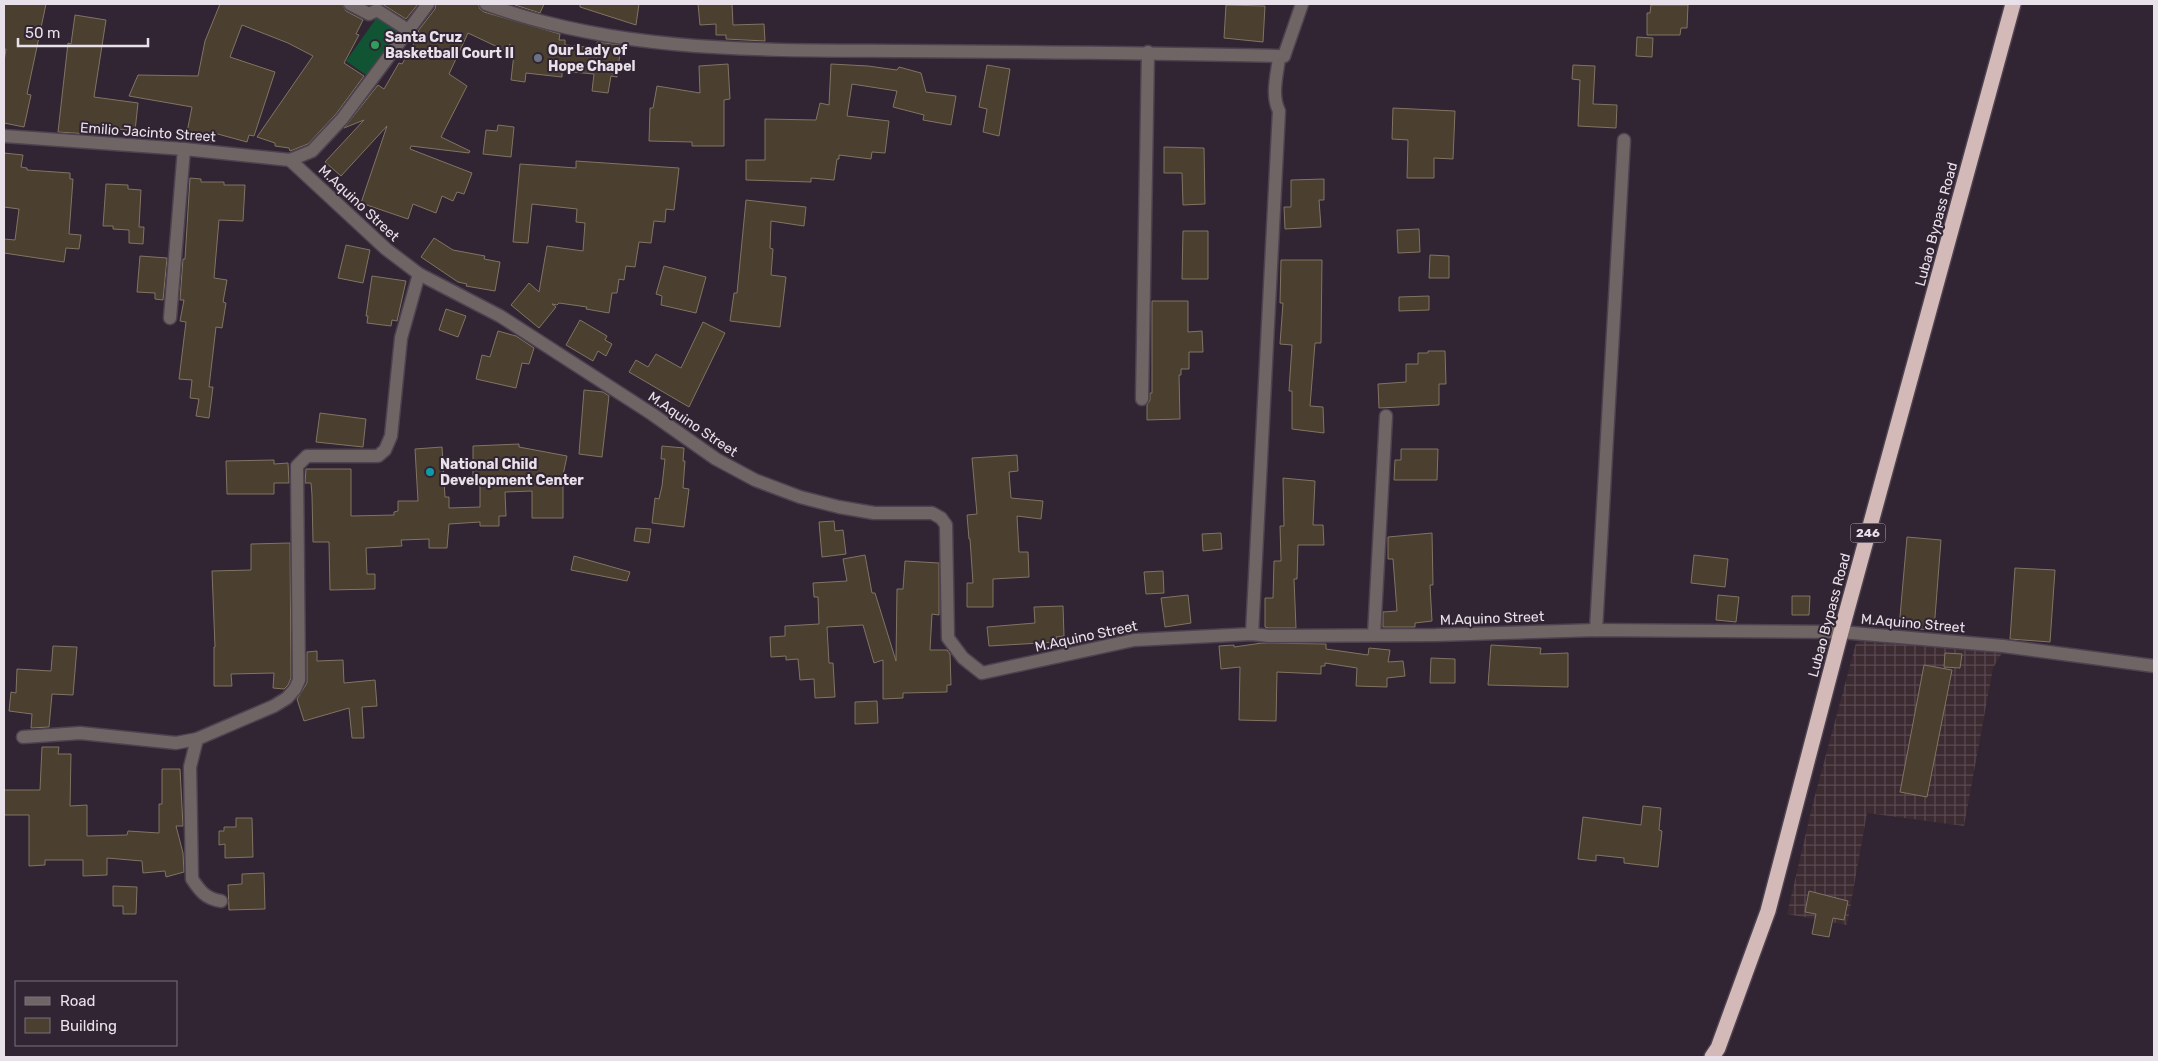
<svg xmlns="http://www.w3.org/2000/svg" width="2158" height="1061" font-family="Rubik,sans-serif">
<defs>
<pattern id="industrial-grid" width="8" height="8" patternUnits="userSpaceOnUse" patternTransform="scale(1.25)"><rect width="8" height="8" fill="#3d2b32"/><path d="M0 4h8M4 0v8" fill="none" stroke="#594950"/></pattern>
</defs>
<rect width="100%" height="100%" fill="#312433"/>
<polygon fill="url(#industrial-grid)" points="1862,640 2002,653 1993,668 1964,826 1867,813 1847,925 1787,914 1813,803 1856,643"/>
<polygon fill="#105434" points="380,13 403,30 369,77 346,61"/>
<g fill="#4b3f2f" stroke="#817463">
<polygon points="4,4 46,4 27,94 31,95 24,127 4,123 4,62 6,49 4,49"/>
<polygon points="220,4 342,4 346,11 363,20 356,34 359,35 344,63 364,76 336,114 308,144 290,151 289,148 275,146 275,143 257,137 313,56 288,43 242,25 230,57 275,72 254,136 249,135 247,142 214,133 212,142 186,137 192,107 129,96 138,75 198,76 205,41"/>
<polygon points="382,4 418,4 406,19"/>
<polygon points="436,4 478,4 480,9 484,12 560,34 559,40 565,40 565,45 597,48 597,42 621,45 617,77 611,76 608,93 592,91 594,74 562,71 562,77 526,73 525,82 511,80 514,54 509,52 510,44 506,51 468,33 449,74 467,86 441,137 470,151 469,153 411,146 410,149 472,173 464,194 457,192 453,201 442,196 436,213 413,204 408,219 361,203 387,126 341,176 325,162 364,120 344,128 378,85 384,89 399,63 402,64 420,33 418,31 435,9"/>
<polygon points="512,4 544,4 540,13"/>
<polygon points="580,4 639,4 636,25 580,7"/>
<polygon points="698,4 732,4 733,25 764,24 765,41 726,39 726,35 716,35 716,24 700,25"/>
<polygon points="1226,5 1265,6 1263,42 1224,38"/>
<polygon points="1651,5 1688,5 1687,28 1681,28 1680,35 1647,35 1647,13 1650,13"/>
<polygon points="75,15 106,20 94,97 138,103 135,131 91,126 90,134 58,132 68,43 71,44"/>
<polygon points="1637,37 1653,38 1652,57 1636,56"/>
<polygon points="728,64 730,99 724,100 724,146 692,146 692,142 649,141 650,108 653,108 657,86 700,93 699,66"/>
<polygon points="831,64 868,66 897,70 899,67 921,73 926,92 956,96 951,125 923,120 924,115 893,107 897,91 852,84 847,116 889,121 885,153 872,152 871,159 839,155 839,159 837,159 834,180 811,178 811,182 746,180 746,160 765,160 765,119 816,120 820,103 829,105"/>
<polygon points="987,65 1010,69 999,136 983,132 987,109 979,107"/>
<polygon points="1573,65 1595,66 1593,104 1617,105 1616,128 1578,126 1580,80 1572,79"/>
<polygon points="1393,108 1455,111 1453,159 1434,158 1434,178 1407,178 1408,140 1392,139"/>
<polygon points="498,125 514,127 511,157 483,154 486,130 497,131"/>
<polygon points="1164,147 1204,148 1205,204 1183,205 1182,173 1164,173"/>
<polygon points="4,153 23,155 21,167 27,168 27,170 70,173 70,179 73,179 69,234 81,235 79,249 66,248 64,262 4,253 4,239 15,240 19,209 4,207"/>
<polygon points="576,161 679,168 674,210 666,209 665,222 654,221 651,243 639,242 635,267 626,266 624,280 619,279 617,293 612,293 609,313 586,309 587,307 559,303 557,305 552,304 556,307 539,328 511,305 529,283 539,292 547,246 583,251 585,223 576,222 577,209 532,204 528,243 513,242 520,164 576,168"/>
<polygon points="190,178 201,179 201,182 224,182 224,185 245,185 243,221 219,220 214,278 227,280 223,302 226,303 222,328 216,327 209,387 213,387 209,418 196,416 199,399 190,398 192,380 179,379 186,322 180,321 184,300 180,300 183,259 185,259"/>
<polygon points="1324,179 1324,200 1319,200 1321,227 1285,229 1284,207 1291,207 1291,180"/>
<polygon points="106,184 128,185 128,189 141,190 139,227 144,227 143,244 129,243 129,230 113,229 113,226 103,226"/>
<polygon points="746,200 806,207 804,226 771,221 770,248 773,249 771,275 786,277 780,327 730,321 734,293 737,293"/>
<polygon points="1419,229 1420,252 1398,253 1397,230"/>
<polygon points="1183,231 1208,231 1208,279 1182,279"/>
<polygon points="434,238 453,250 485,256 484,259 500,262 495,291 466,286 467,284 458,282 421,257"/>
<polygon points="346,245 370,250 363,283 338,278"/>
<polygon points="1430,255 1449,256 1449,278 1429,278"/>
<polygon points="140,256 167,258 163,300 155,299 155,293 137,292"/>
<polygon points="1281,260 1322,260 1321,343 1315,343 1310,406 1323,407 1324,433 1292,429 1292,391 1289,391 1292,345 1280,344 1283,303 1280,303"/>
<polygon points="664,266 706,277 696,313 661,305 662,296 656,294"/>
<polygon points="372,276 406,281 397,321 392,320 391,326 367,323 368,316 366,316"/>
<polygon points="1429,296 1429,310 1399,311 1399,297"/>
<polygon points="1152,301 1188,301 1188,332 1202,331 1203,352 1189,352 1189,369 1181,369 1181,375 1179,375 1180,419 1147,420 1147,405 1150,400 1150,393 1152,393"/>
<polygon points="446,309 466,316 458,337 439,330"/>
<polygon points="580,320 607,336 605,340 612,344 606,356 598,351 593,361 566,345"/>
<polygon points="703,322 725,333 689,407 629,372 636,360 648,367 656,354 681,368"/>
<polygon points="498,331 516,336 534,348 529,364 522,363 516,388 476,379 482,355 490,357"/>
<polygon points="1428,351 1445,351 1446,384 1439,384 1439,405 1379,408 1378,384 1406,382 1406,364 1418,364 1418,353 1428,353"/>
<polygon points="584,390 603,392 609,396 602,457 579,454"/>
<polygon points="320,413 366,419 363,447 316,442"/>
<polygon points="519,444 519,447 567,456 563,475 563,518 532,518 532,491 505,492 506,516 499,516 499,526 480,526 480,522 449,524 447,548 429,548 429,539 401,540 402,546 366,548 367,574 375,574 375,589 330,590 329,542 313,542 312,495 311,483 305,483 306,469 351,469 351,516 394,515 394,512 398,511 398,501 418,501 415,449 442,447 445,497 449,497 449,508 480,507 480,480 473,480 473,446"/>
<polygon points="662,446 684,448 683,461 685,461 683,488 689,489 684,527 652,523 655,498 659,499 662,486 665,459 661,459"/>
<polygon points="1401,449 1438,449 1437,480 1394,480 1395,460 1401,460"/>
<polygon points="1017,455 1018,471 1009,472 1011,498 1043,501 1041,519 1017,516 1019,552 1028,552 1029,577 993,579 993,607 967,607 967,583 973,583 970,539 969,539 967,515 977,514 972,458"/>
<polygon points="274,460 274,464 288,463 289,483 274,483 274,494 227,494 226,461"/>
<polygon points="1283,478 1315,481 1313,525 1323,525 1324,545 1298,545 1297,579 1294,579 1296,628 1269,628 1265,627 1265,598 1273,598 1274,561 1281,561 1280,526 1284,526"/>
<polygon points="834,521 835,531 843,530 846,554 822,557 819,522"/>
<polygon points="636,528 651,529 649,543 634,541"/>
<polygon points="1221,533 1222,549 1203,551 1202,534"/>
<polygon points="1432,533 1433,585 1430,585 1432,621 1415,623 1415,627 1383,627 1383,612 1397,611 1393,559 1388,559 1388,537"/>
<polygon points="1907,537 1941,540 1934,630 1899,628"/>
<polygon points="290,543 291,678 288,685 284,689 273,688 274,673 231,674 232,686 214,686 214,647 215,647 212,571 251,570 251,544"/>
<polygon points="865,555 872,593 875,593 896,661 897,589 903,589 905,561 939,563 939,615 932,614 930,650 947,650 950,654 951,685 947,685 947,692 903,693 903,698 883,699 883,660 874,663 863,625 827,627 829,663 833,663 835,697 815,698 814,679 800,680 798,659 786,660 786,656 771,657 770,637 785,636 785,626 819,624 818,597 814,597 813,583 847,581 843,559"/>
<polygon points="1694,555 1728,559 1725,587 1691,583"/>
<polygon points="574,556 630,572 627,581 571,570"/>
<polygon points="2015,568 2055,570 2050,642 2010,639"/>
<polygon points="1163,571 1164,593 1146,594 1144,572"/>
<polygon points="1188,595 1191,623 1165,627 1161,598"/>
<polygon points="1718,595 1739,597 1736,622 1716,620"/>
<polygon points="1792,596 1810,596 1809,615 1792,615"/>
<polygon points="1063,606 1064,636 1056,637 1057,642 989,646 987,627 1035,623 1034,607"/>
<polygon points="1262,643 1326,644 1326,649 1368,655 1369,648 1390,650 1388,662 1403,661 1405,676 1387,678 1387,687 1356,686 1357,668 1325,663 1325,666 1321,666 1321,674 1277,672 1276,721 1239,720 1240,667 1221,669 1219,646 1234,645 1234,647"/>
<polygon points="1491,645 1541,648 1540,654 1568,653 1568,687 1488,685"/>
<polygon points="53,646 77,647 73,695 52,694 49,727 31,728 32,714 9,711 11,692 16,693 17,669 51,671"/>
<polygon points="317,651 317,661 343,660 344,683 375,680 377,706 362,707 364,738 352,738 349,708 304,721 297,699 307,683 307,652"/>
<polygon points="1945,653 1962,654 1960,668 1944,667"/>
<polygon points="1431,658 1455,659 1455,683 1430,683"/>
<polygon points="1924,665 1952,670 1927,797 1900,792"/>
<polygon points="877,701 878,723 855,724 855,702"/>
<polygon points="42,747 59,747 58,754 71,754 70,806 87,805 87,836 127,835 128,831 159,833 159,804 162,804 162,769 180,769 183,826 176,826 183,853 184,872 166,877 165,871 143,873 142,861 107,858 107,875 83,876 83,860 45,860 45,865 29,866 29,815 4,815 4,790 40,790"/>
<polygon points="1643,806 1661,808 1659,830 1662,831 1658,867 1624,863 1624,858 1596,855 1596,861 1578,859 1583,817 1641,825"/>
<polygon points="236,818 252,818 253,857 225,858 225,844 219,845 219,831 224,831 224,827 236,827"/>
<polygon points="264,873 265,909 229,910 228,885 242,884 242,874"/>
<polygon points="113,886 137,887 136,914 123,914 123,906 113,906"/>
<polygon points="1809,891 1848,901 1844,920 1833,918 1829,937 1812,934 1816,914 1805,912"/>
</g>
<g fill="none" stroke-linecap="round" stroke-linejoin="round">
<defs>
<g id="minor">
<polyline points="350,4 369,14 377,10 408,30"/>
<path d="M486,4C619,53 761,50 901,51C1029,52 1156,53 1284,56L1302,4"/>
<polyline points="4,136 184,149 290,160"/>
<polyline points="290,160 386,249 419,274 500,316 652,414 716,459 755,480 800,497 839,507 874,513 932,513 941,518 946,525 948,638 963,658 982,673 1134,640 1252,634 1269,636 1436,635 1596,630 1841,632 2003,646 2154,666"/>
<polyline points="290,160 312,151 342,119 428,4"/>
<polyline points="170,318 184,149"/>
<polyline points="1142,399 1148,52"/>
<polyline points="1596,630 1624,140"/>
<path d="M1252,634L1279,111C1271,95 1277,75 1279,58L1284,56"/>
<polyline points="1374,635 1386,416"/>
<polyline points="23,737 80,733 176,743 197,739 274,706 287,698 295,689 299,680 297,466 307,456 378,456 385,450 391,436 401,338 419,274"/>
<path d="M197,739L190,767L192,879C200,891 206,899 221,901"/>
</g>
<polyline id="highway" points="1712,1057 1718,1048 1768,911 1841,632 2013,4"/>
</defs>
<use href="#minor" stroke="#4e4250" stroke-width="15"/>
<use href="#highway" stroke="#4e4250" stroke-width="18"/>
<use href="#minor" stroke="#706565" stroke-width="12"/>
<use href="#highway" stroke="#d3b9b7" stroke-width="15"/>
</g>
<circle fill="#2e9e5b" stroke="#312433" stroke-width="2" cx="375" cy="45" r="5"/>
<circle fill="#6b7280" stroke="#312433" stroke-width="2" cx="538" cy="58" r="5"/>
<circle fill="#0f9aa8" stroke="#312433" stroke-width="2" cx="430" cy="472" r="5"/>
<g text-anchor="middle" stroke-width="4" stroke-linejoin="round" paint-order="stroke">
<rect fill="#312433" stroke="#b2a8b3" stroke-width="1" x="1850.5" y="523.5" width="35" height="19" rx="4"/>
<g font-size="12" font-weight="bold" fill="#e9e1ea">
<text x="1868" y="537">246</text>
</g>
<g font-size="14" font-weight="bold" fill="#e9e1ea" stroke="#312433" text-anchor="start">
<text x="385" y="42">Santa Cruz<tspan x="385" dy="16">Basketball Court II</tspan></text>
<text x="548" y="55">Our Lady of<tspan x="548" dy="16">Hope Chapel</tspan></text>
<text x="440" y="469">National Child<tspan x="440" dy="16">Development Center</tspan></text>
</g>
<g font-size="14" fill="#e9e1ea" stroke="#312433">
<text transform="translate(148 132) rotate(4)" y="5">Emilio Jacinto Street</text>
<text transform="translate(359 203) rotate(43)" y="5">M.Aquino Street</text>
<text transform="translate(1936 224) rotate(-75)" y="5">Lubao Bypass Road</text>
<text transform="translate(693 424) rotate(34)" y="5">M.Aquino Street</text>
<text transform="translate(1829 615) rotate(-75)" y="5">Lubao Bypass Road</text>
<text transform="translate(1492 618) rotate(-2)" y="5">M.Aquino Street</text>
<text transform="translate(1913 623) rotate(5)" y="5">M.Aquino Street</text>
<text transform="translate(1086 636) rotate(-12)" y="5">M.Aquino Street</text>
</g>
</g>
<rect width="2158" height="1061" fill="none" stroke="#e9e1ea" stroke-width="10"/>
<rect x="15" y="981" width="162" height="65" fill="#312433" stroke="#7b707c"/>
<rect x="25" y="997" width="25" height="8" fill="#706565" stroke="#7b707c"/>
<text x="60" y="1006" font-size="15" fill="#e9e1ea">Road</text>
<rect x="25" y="1018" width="25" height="15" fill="#4b3f2f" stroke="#7b707c"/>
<text x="60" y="1031" font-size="15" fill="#e9e1ea">Building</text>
<path d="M18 38v8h130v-8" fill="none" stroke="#e9e1ea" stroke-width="2.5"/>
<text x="25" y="38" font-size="15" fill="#e9e1ea" stroke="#312433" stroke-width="4" paint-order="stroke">50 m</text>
</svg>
